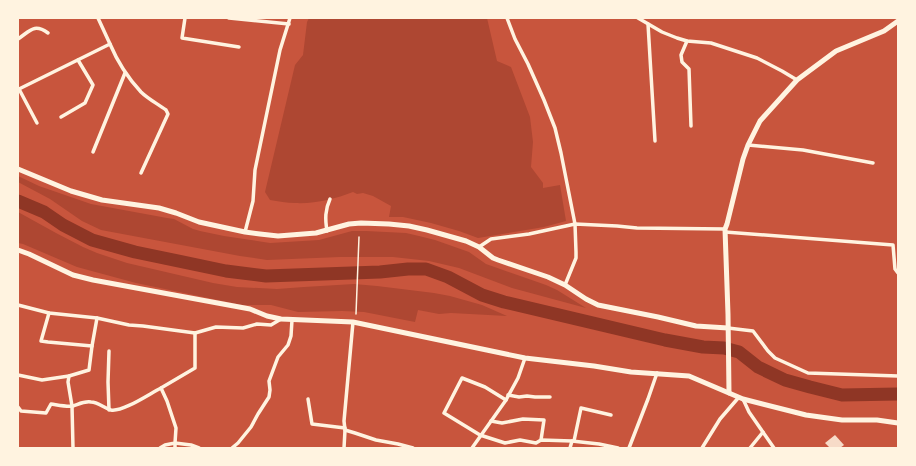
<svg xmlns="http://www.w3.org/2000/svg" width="916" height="466" font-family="'PT Serif',serif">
<rect width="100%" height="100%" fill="#c8553d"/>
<g fill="#ae4732">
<path d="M309,18H487L497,61L511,67L530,117L533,142L531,167L543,183V188L560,185L566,221L544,227L478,238L459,231L431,223L403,217H389L391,206L373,196L363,193L357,194L353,192C335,199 315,204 295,203C287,203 278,201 270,200L265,192L295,65L303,55L307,22Z"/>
<polygon points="18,176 39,186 91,204 167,218 174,219 193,229 200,231 224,236 270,243 319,240 352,231 366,231 406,233 419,236 435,240 469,252 486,264 546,285 557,290 586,308 512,288 459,268 429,261 393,257 340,257 267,260 240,256 101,230 82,221 50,199 18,182"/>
<polygon points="18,212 56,233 83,247 97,253 127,263 213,283 237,287 277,289 304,287 354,284 377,286 434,293 450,296 482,305 507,316 451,313 439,314 418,310 415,322 364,312 342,311 298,312 271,305 242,305 136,283 77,267 23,244 18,243"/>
</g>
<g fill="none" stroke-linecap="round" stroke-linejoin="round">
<polyline stroke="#8f3625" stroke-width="13" points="18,201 44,212 63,225 92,240 135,252 226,271 266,276 380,272 408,269 426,269 448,277 482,295 504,302 665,340 703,347 724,348 739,352 758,367 785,380 810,387 842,395 898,394"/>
</g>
<polygon fill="#f7dbc8" points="835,435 844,445 840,448 830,448 825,443"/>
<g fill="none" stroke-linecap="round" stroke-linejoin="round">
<polyline stroke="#fff3e0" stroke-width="1.5" points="356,314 359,237"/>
<g stroke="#fff3e0" stroke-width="3.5">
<polyline points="185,18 182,38 239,47"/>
<polyline points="229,18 289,24"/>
<polyline points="507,18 515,39 528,64 544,100 555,128 561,153 575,224 576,252 576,258 565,285"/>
<polyline points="638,18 662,32 677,38 687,41 711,43 757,58 782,71 797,80"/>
<polyline points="648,24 655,141"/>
<path d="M18,39C30,31 34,23 48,33"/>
<polyline points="687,41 681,55 682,62 689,69 691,126"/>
<path d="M110,44C118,63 127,77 141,92C148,99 158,104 166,110L168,114L141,173"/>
<polyline points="61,117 85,103 93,85 78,60"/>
<polyline points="37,123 19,89 110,44 98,18"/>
<polyline points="748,145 803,150 873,163"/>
<polyline points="93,152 125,73"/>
<path d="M327,231C325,219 325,210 330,199"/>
<polyline points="245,232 253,201 255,170 280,50 290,18"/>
<polyline points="725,232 893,245 895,269 898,273"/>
<polyline points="479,247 491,239 529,234 575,224 617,226 637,228 725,229"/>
<polyline points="18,305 49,313 97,318 129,325 143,326 195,333 216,327 243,328 257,324 271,325 281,319"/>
<polyline points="49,313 41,341 48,342 92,346"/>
<polyline points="728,328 753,331 768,351 775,358 808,373 898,376"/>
<polyline points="18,375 42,380 69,376 89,370 92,346 97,318"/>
<polyline points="69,376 68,382 72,406 73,448"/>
<polyline points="508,395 519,397 527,396 535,397 550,397"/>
<polyline points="308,399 312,424 345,428"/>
<polyline points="743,399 749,412 774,448"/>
<polyline points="506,400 485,387 462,378 444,413 480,435 505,443 520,440 536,443 541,440 572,441 599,444 618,448"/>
<path d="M18,407L21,411L46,413L51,404C58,405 67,407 73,406C79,404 84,401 91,402C98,402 104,408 111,410C123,412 149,394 161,388"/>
<polyline points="109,410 108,382 109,351"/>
<polyline points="491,421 502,423 523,419 544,420 541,440"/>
<polyline points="345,430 355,433 376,440 398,444 413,448"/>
<polyline points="574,441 581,408 611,415"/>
<polyline points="160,448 165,445 175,443 176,428 167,401 161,388 195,368 195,333"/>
<polyline points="175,448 175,443 191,445 199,448"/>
<polyline points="232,448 238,443 251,427 258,414 269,397 270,390 269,381 278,357 288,345 291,336 292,320"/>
<polyline points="344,448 345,430 344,421 353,322"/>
<polyline points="472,448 506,400 518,378 525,358"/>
<polyline points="570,448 572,441"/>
<polyline points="629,448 648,399 657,373"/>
<polyline points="702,448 720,419 739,397"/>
<polyline points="750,448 763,432"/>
</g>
<g stroke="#fff3e0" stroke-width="5">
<polyline points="18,169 71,191 102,200 159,208 176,213 199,222 245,232 260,234 278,236 316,233 349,224 361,223 389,224 409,226 427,230 466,241 479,247 493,258 498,260 548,277 565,285 586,299 598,305 658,317 696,326 728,328"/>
<polyline points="18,250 29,254 73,275 93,280 250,309 267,316 281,319 353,322 525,358 594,366 631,372 689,376 743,399 806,415 842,420 877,420 898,423"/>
<polyline points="729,393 728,314 725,229 727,224 743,159 748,145 760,121 797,80 836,51 884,31 898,21"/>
</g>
</g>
<rect width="916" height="466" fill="none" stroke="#fff3e0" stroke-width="38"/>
</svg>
